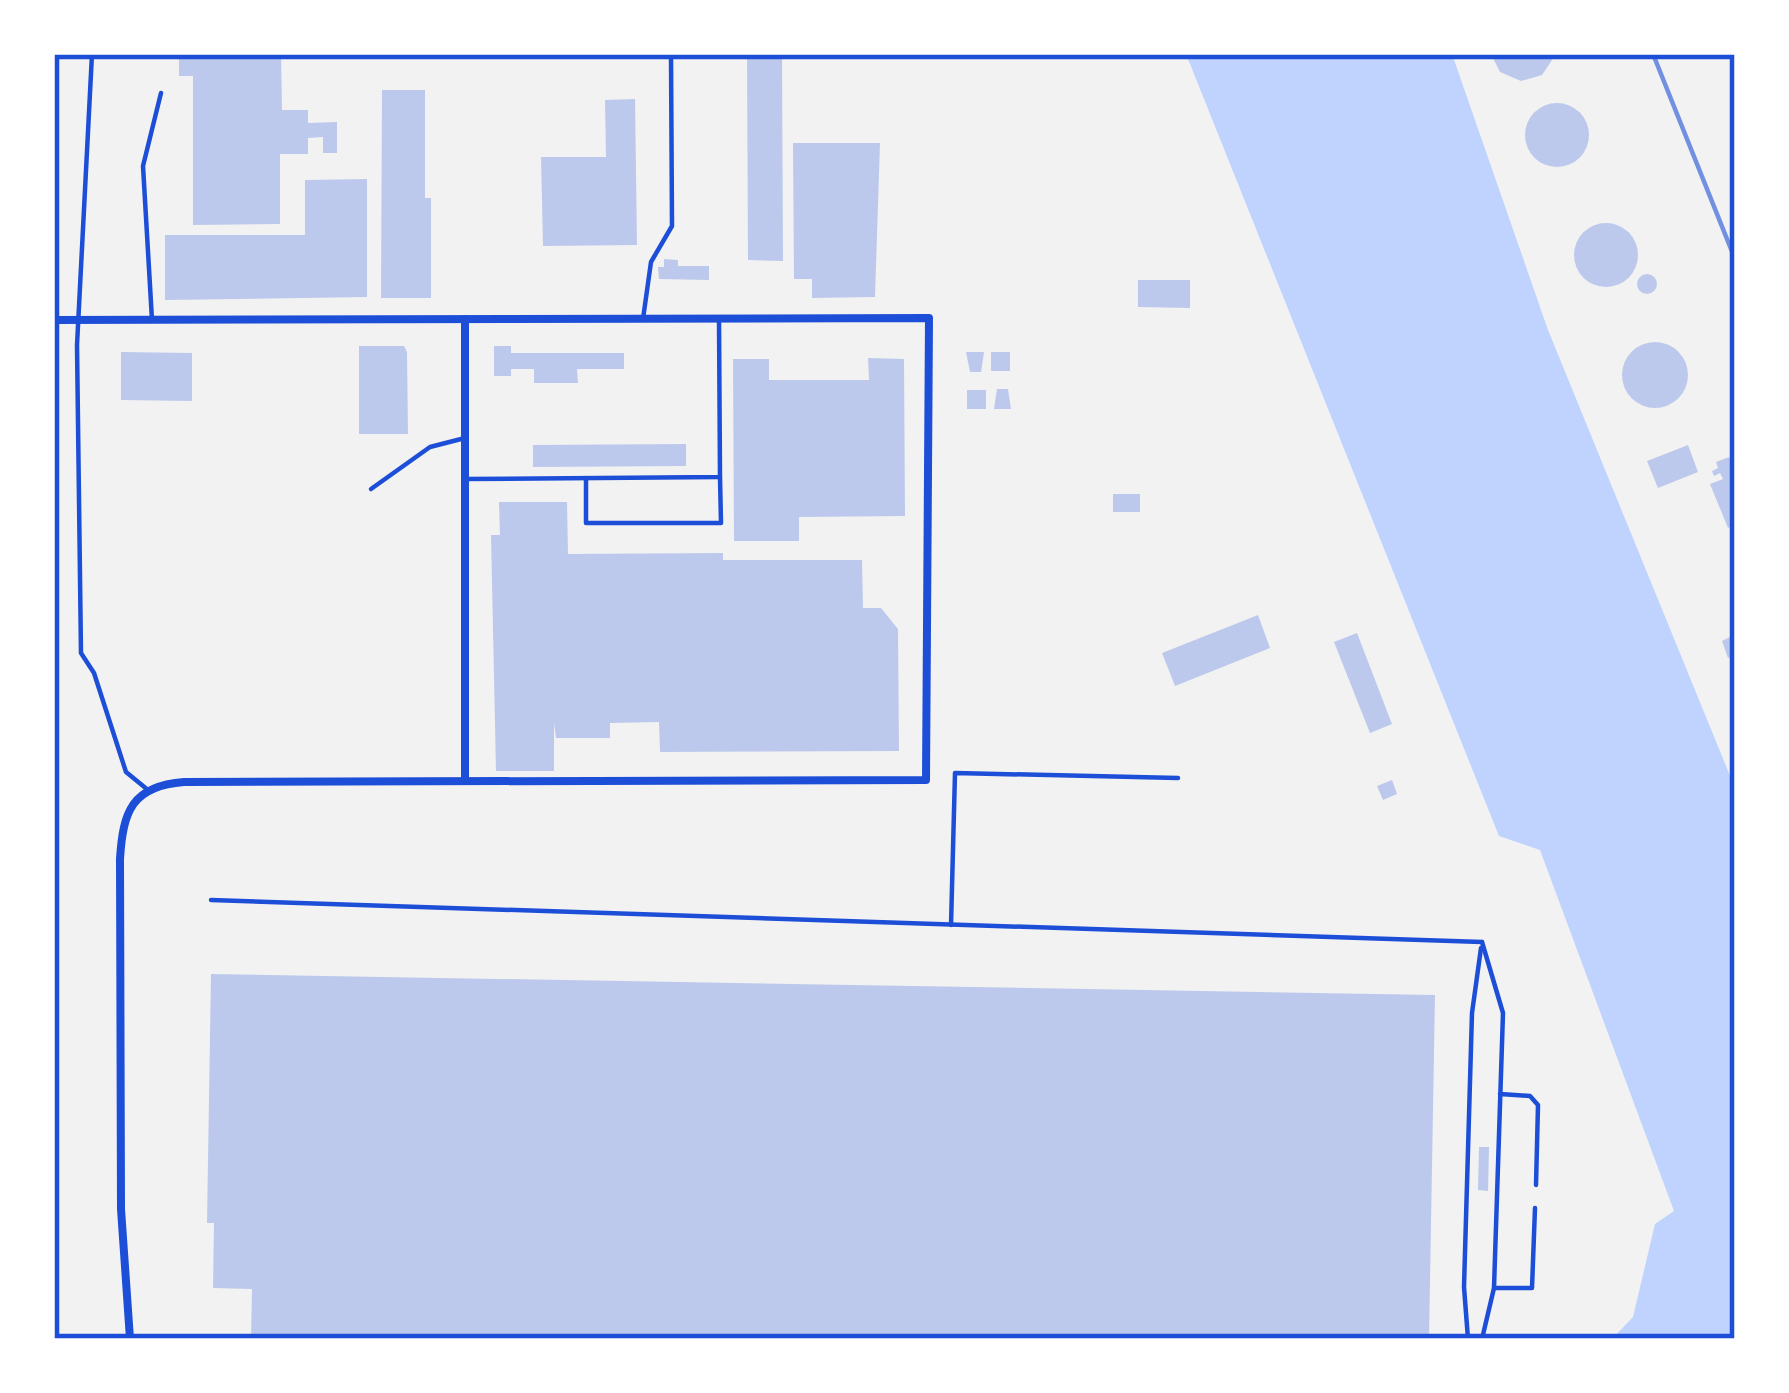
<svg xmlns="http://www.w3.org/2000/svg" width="1789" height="1393" font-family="'Noto Sans',sans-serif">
<rect width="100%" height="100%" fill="#f2f2f2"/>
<polygon fill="#bfd3fe" points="1186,54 1452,54 1548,330 1735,788 1735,1339 1612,1339 1633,1317 1655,1224 1674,1211 1540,850 1499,836"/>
<g fill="#bdc9ec">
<polygon points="179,54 281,54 282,110 308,110 308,123 337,122 337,153 323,153 323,137 308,138 308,154 280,154 280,224 193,225 193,76 179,76"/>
<polygon points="747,54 782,54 783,261 748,260"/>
<polygon points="843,54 902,54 902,59 843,58"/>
<polygon points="1491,54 1556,54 1542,75 1521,81 1500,72"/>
<polygon points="382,90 425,90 425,198 431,198 431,298 381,298"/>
<polygon points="635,99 637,245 543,246 541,157 606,157 605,100"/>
<circle cx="1557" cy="135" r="32"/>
<polygon points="793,143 880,143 875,297 812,298 812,279 794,279"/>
<polygon points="367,179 367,297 165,300 165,235 305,235 305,180"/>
<circle cx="1606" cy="255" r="32"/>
<polygon points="664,259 678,260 678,266 709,266 709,280 659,279 658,267 664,267"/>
<circle cx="1647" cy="284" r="10"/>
<polygon points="1138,280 1190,280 1190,308 1138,307"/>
<circle cx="1655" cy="375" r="33"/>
<polygon points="359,346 404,346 407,352 408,434 359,434"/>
<polygon points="494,346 511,346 511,353 624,353 624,369 577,369 578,383 534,383 534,369 511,369 511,376 494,376"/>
<polygon points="121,352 192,353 192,401 121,400"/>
<polygon points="966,352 984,352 981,372 970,372"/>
<rect x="991" y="352" width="19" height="19"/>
<polygon points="868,358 904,359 905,516 799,517 799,541 734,541 733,359 769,359 769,380 869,380"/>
<polygon points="997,389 1008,389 1011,409 994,409"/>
<rect x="967" y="390" width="19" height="19"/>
<polygon points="686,444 686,466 533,467 533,445"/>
<polygon points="1688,445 1698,472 1658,488 1647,461"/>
<polygon points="1729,457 1735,471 1735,525 1728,528 1710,484 1723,479 1720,473 1714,476 1712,471 1718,468 1716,462"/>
<rect x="1113" y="494" width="27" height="18"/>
<polygon points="499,502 567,502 568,554 723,553 723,560 862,560 863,608 881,608 898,629 899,751 660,752 659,722 610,723 610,738 556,738 554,723 554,771 496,771 491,535 500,535"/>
<polygon points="1258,615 1270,648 1175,686 1162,653"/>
<polygon points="1357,633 1392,724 1370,733 1334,642"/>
<polygon points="1734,635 1735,656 1728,658 1722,641"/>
<polygon points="1392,780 1397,794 1383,800 1377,786"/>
<polygon points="211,974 1435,995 1429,1339 251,1339 252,1289 213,1288 214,1223 207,1223"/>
<polygon points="1479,1147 1489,1147 1488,1191 1478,1190"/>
</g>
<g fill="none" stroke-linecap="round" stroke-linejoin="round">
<g stroke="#1d4ed8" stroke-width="4.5">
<polyline points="92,54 77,345 81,653 94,673 126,772 148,790"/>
<polyline points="643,319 651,262 672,226 671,54"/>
<polyline points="152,320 143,166 161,93"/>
<polyline points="586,478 586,523 721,523 720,477"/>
<polyline points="465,479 720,477 719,319"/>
<polyline points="371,489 430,447 465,438"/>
<polyline points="211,900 1482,942"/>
<polyline points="951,925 955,773 1178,778"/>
<polyline points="1482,942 1503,1013 1494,1288 1482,1339"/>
<polyline points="1500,1094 1530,1096 1538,1105 1536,1185"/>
<polyline points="1494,1288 1532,1288 1535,1208"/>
<polyline points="1468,1339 1464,1287 1472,1013 1481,948"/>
</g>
<g stroke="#1d4ed8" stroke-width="8">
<path d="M54,320L929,318L926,780L184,782C132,786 123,811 120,859L121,1209L130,1339"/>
<polyline points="465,780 465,319"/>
</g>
<polyline stroke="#7290e2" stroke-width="4.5" points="1653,54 1735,259"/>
</g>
<rect width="1789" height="1393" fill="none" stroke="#ffffff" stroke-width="114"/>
<rect x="57" y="57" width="1675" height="1279" fill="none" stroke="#1d4ed8" stroke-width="4.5"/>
</svg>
